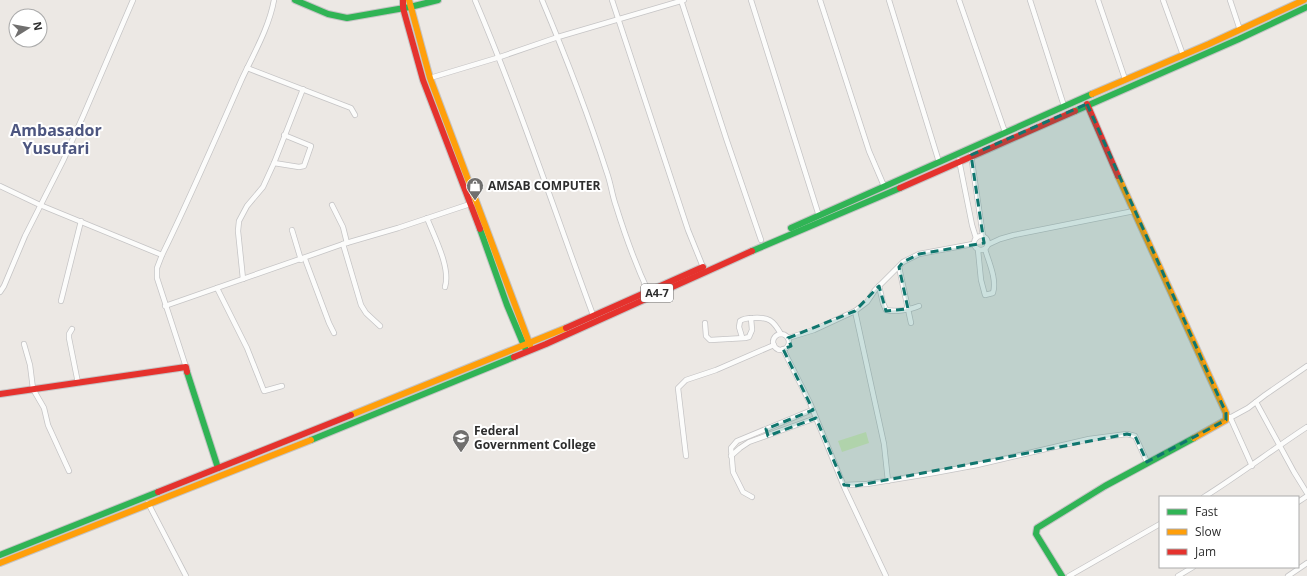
<svg xmlns="http://www.w3.org/2000/svg" width="1307" height="576" font-family="'Open Sans',sans-serif">
<rect width="100%" height="100%" fill="#ece8e4"/>
<polygon fill="#d9eabb" points="866,432 869,443 842,452 838,441"/>
<g fill="none" stroke-linecap="round" stroke-linejoin="round">
<defs>
<g id="street">
<path d="M475,0C519,103 554,210 593,315"/>
<path d="M542,0C566,57 588,114 607,173C611,184 612,195 616,206C625,235 635,263 648,291"/>
<polyline points="612,0 688,230 703,267"/>
<polyline points="681,0 727,141 761,240"/>
<polyline points="751,0 819,216"/>
<polyline points="820,0 869,151 884,186"/>
<polyline points="889,0 939,162"/>
<polyline points="959,0 1005,132"/>
<polyline points="1030,0 1064,106"/>
<polyline points="1098,0 1125,79"/>
<polyline points="1163,0 1183,55"/>
<polyline points="1230,0 1240,30"/>
<polyline points="247,68 351,108 355,115"/>
<polyline points="430,78 500,57 558,37 684,0"/>
<polyline points="971,155 983,236"/>
<polyline points="959,160 972,225 976,238"/>
<polyline points="274,163 299,167 304,166 311,146 284,135"/>
<polyline points="0,186 40,205 162,255"/>
<polyline points="332,205 343,227 347,243"/>
<path d="M427,218C434,236 451,268 445,287"/>
<polyline points="292,230 301,260"/>
<circle cx="981" cy="243" r="7"/>
<polyline points="343,244 361,305 366,313 380,326"/>
<polyline points="987,245 1000,239 1014,235 1134,211"/>
<path d="M978,250L981,280L985,295L993,293C997,279 989,263 985,249"/>
<polyline points="305,259 329,323 334,333"/>
<polyline points="899,267 911,323"/>
<polyline points="243,279 238,231 239,221 247,206 263,187 274,163 303,89"/>
<path d="M879,286L883,303L886,310C895,312 910,310 919,306"/>
<polyline points="217,288 247,348 264,391 282,386"/>
<polyline points="0,292 4,286 25,236 63,161 84,114 133,0"/>
<polyline points="61,301 81,221"/>
<polyline points="165,306 343,244 398,228 473,203"/>
<polyline points="855,311 884,444 888,481"/>
<polyline points="705,323 706,336 710,340 745,338 749,337 752,330 751,318"/>
<polyline points="72,329 69,334 69,338 78,383"/>
<circle cx="781" cy="342" r="8"/>
<path d="M742,337L739,327L740,321C744,318 748,318 753,318C769,317 773,320 781,334"/>
<polyline points="788,338 814,330 855,311 867,302 875,290 903,262 919,254 973,244"/>
<polyline points="24,344 30,365 33,389 44,408 48,425 69,471"/>
<polyline points="783,349 810,403 845,489 886,576"/>
<path d="M186,367L157,278V268L162,255C190,198 215,140 241,81C253,55 269,28 274,0"/>
<polyline points="1256,402 1294,472 1307,493"/>
<polyline points="1230,417 1252,466"/>
<polyline points="1226,420 1248,408 1265,395 1307,366"/>
<polyline points="686,456 678,388 686,380 716,370 774,345"/>
<polyline points="731,456 740,448 749,442 816,418"/>
<polyline points="844,485 867,484 934,473 977,465 1089,439 1127,434 1135,436 1147,462"/>
<polyline points="752,497 743,492 733,472 731,448 737,441 812,410"/>
<path d="M1204,497C1239,475 1272,450 1307,427"/>
<polyline points="1298,502 1307,496"/>
<polyline points="148,503 186,576"/>
<polyline points="1069,576 1160,524"/>
<polyline points="1178,576 1193,567"/>
<polyline points="1288,576 1307,563"/>
</g>
<g id="fast">
<polyline points="295,0 328,14 347,18 410,7 438,0"/>
<polyline points="1075,111 1239,39 1307,7"/>
<polyline points="791,228 1092,94"/>
<polyline points="480,229 507,305 525,348"/>
<polyline points="752,251 900,188"/>
<polyline points="187,372 218,468"/>
<polyline points="311,440 514,357"/>
<polyline points="0,555 158,492"/>
<polyline points="1062,576 1036,534 1037,528 1105,486 1194,438"/>
</g>
<g id="slow">
<polyline points="409,0 430,78 530,345"/>
<polyline points="1092,94 1209,44 1304,0"/>
<polyline points="1118,176 1226,413 1226,420 1194,438"/>
<polyline points="351,415 566,328"/>
<polyline points="0,563 311,440"/>
</g>
<g id="jam">
<polyline points="403,0 403,8 423,80 480,229"/>
<polyline points="1087,104 1118,176"/>
<polyline points="900,188 1075,111"/>
<polyline points="566,328 703,267"/>
<polyline points="514,357 546,344 752,251"/>
<polyline points="0,394 186,367 187,372"/>
<polyline points="158,492 351,415"/>
</g>
</defs>
<use href="#street" stroke="#c5c4c5" stroke-width="6"/>
<use href="#fast" stroke="#c5c4c5" stroke-width="8"/>
<use href="#slow" stroke="#c5c4c5" stroke-width="8"/>
<use href="#jam" stroke="#c5c4c5" stroke-width="8"/>
<use href="#street" stroke="#fcfcfb" stroke-width="4.5"/>
<use href="#fast" stroke="#30b455" stroke-width="6"/>
<use href="#slow" stroke="#ff9f0a" stroke-width="6"/>
<use href="#jam" stroke="#e5322d" stroke-width="6"/>
</g>
<path fill="#0f766e" fill-opacity="0.2" stroke="#0f766e" stroke-width="3" stroke-dasharray="8 5" stroke-linejoin="round" d="M1087,104L1226,413V420L1147,462L1135,436L1127,434L855,486L844,485L816,418L768,436L766,429L813,410L783,349L791,346L788,338L855,311L879,286L886,311L908,309L899,267L903,262L919,254L984,243L971,155Z"/>
<defs>
<symbol id="shop-pin" viewBox="-11 -11 22 30"><path d="M0 17L-7.5 6A9.5 9.5 0 1 1 7.5 6Z" fill="#706f6e" stroke="#fff"/><path d="M-5-2.5h2.3a2.7 3.5 0 0 1 5.4 0H5L5.5 6h-11ZM-1.5-2.5h3a1.5 2.3 0 0 0-3 0Z" fill="#fff"/></symbol>
<symbol id="school-pin" viewBox="-11 -11 22 30"><path d="M0 17L-7.5 6A9.5 9.5 0 1 1 7.5 6Z" fill="#706f6e" stroke="#fff"/><path d="M0-5L7-2L0 1L-7-2ZM-4 1L0 2.5L4 1V4Q0 6-4 4Z" fill="#fff"/></symbol>
</defs>
<g fill-rule="evenodd">
<use href="#shop-pin" x="465" y="176" width="20" height="27"/>
<use href="#school-pin" x="451" y="428" width="20" height="27"/>
</g>
<g text-anchor="middle" stroke-width="4" stroke-linejoin="round" paint-order="stroke">
<rect fill="#fff" stroke="#6d6d6d" stroke-width="1" x="641" y="284" width="32" height="18" rx="3"/>
<g font-size="11" font-weight="bold" fill="#2e2e2e">
<text x="657" y="297">A4-7</text>
</g>
<g font-size="12" font-weight="bold" fill="#2e2e2e" stroke="#fff" text-anchor="start">
<text x="488" y="190">AMSAB COMPUTER</text>
<text x="474" y="435">Federal<tspan x="474" dy="14">Government College</tspan></text>
</g>
<g font-size="16" font-weight="bold" fill="#4d5680" stroke="#fff">
<text x="56" y="136">Ambasador<tspan x="56" dy="18">Yusufari</tspan></text>
</g>
</g>
<rect x="1159" y="496" width="140" height="72" fill="#ffffff" stroke="#ababab"/>
<rect x="1167" y="509" width="20" height="6" fill="#30b455" stroke="#ababab"/>
<text x="1195" y="516" font-size="12" fill="#2e2e2e">Fast</text>
<rect x="1167" y="529" width="20" height="6" fill="#ff9f0a" stroke="#ababab"/>
<text x="1195" y="536" font-size="12" fill="#2e2e2e">Slow</text>
<rect x="1167" y="549" width="20" height="6" fill="#e5322d" stroke="#ababab"/>
<text x="1195" y="556" font-size="12" fill="#2e2e2e">Jam</text>
<g transform="translate(28 28) rotate(79)"><circle r="19" fill="#ffffff" stroke="#ababab"/>
<path d="M0-3L7 15L0 10L-7 15Z" fill="#706f6e"/>
<text y="-6" font-size="11" font-weight="bold" text-anchor="middle" fill="#2e2e2e">N</text>
</g>
</svg>
